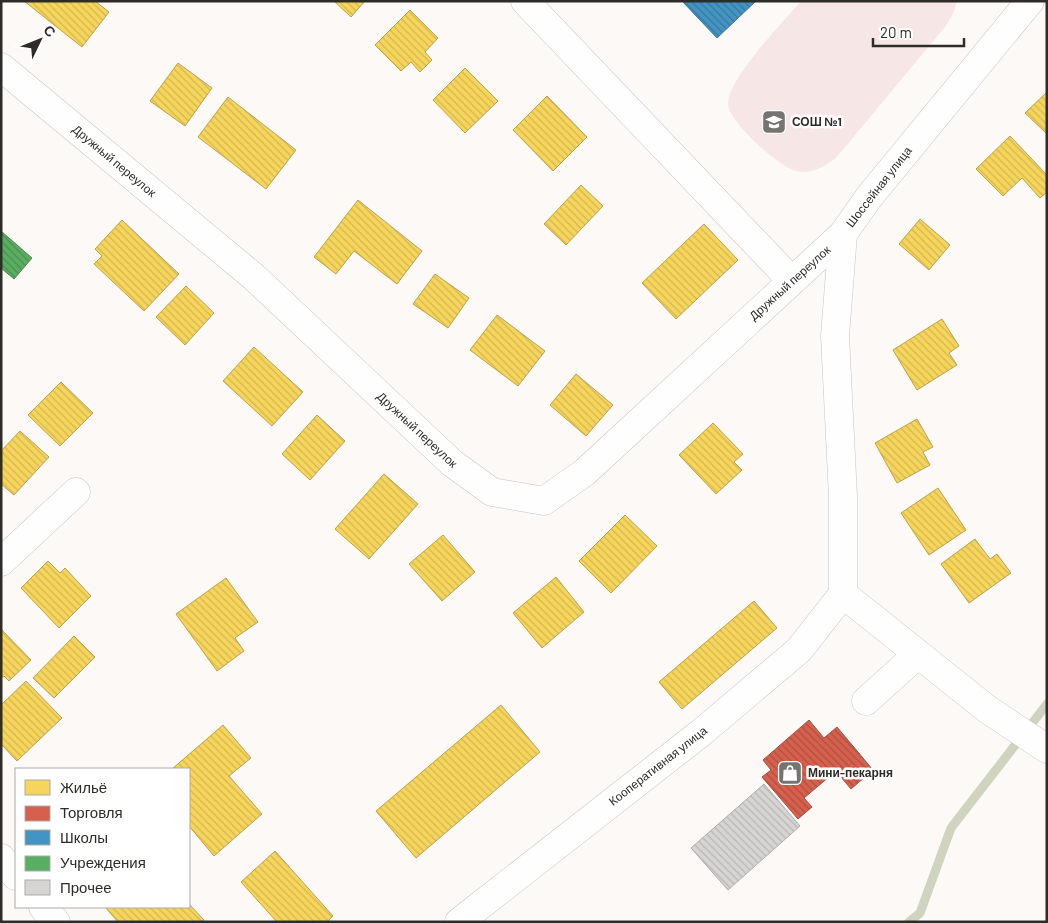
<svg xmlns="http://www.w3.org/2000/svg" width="1048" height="923" font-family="Barlow,sans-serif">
<defs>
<pattern id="homes-back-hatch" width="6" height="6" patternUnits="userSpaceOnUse" patternTransform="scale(1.25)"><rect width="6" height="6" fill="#f6d55c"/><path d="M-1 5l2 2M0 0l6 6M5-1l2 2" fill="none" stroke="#d3b750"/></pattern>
<pattern id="shops-back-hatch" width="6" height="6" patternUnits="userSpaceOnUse" patternTransform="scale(1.25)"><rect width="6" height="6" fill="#d6604d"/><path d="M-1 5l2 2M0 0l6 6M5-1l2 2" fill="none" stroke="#ae4f40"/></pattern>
<pattern id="schools-back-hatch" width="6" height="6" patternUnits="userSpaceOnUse" patternTransform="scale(1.25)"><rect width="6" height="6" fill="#4393c3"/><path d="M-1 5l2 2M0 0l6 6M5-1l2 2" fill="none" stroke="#38789e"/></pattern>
<pattern id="public-back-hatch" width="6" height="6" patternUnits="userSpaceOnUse" patternTransform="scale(1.25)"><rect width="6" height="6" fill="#5aae61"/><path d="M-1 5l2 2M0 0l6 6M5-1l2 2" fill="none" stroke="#4b8e50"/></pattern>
<pattern id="building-back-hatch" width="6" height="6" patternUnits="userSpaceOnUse" patternTransform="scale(1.25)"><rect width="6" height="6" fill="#d7d5d3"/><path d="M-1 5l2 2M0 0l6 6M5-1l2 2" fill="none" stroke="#b9b7b5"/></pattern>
</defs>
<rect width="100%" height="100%" fill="#fcf9f6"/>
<path fill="#f6e7e6" d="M801,1H957L953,14L945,27L836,158C824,167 809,176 793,170C777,164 727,121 728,103C729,78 783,22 801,1Z"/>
<g fill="url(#homes-back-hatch)" stroke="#baa24d">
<polygon points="24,1 95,1 109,12 82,47"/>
<polygon points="334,1 365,1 351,17"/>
<polygon points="410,10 438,38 425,52 432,60 420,72 411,62 401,71 375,45"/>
<polygon points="178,63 212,88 185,126 150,101"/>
<polygon points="465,68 498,101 465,133 433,100"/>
<polygon points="1047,92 1047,134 1025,113"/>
<polygon points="547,96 587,137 553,171 513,130"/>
<polygon points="228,97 296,150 266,189 198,137"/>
<polygon points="1010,136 1047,175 1047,192 1040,198 1022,178 1003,196 976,169"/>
<polygon points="581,185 603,206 566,245 544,224"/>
<polygon points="358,200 422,251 397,284 354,251 336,274 314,257"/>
<polygon points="920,219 950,245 929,270 899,244"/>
<polygon points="122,220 179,274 144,311 94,264 102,256 95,249"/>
<polygon points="704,224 738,260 676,319 642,283"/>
<polygon points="435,274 469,298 448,328 413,304"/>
<polygon points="186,286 214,313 185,345 156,317"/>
<polygon points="497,315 545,351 518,386 470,350"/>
<polygon points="942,319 959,346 949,353 957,365 917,390 893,350"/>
<polygon points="254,347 303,392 272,426 223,381"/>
<polygon points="576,374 613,405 586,436 550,405"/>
<polygon points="61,382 93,413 60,446 28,415"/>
<polygon points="317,415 345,441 310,480 282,454"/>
<polygon points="917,419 933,447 923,452 930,465 897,483 875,443"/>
<polygon points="713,423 743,454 734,462 742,470 716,494 679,455"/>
<polygon points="20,431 49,457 14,495 1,484 1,451"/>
<polygon points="384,474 418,504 369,559 335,529"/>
<polygon points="938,488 966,530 929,555 901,513"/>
<polygon points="625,515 657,546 611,593 579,561"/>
<polygon points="443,535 475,572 442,601 409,564"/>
<polygon points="975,539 990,559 997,554 1011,573 969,603 941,564"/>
<polygon points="48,561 60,573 65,568 91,596 59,628 21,588"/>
<polygon points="556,577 584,612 542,648 513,613"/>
<polygon points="226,578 258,622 235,638 244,651 217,671 176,614"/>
<polygon points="754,601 777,628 682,709 659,682"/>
<polygon points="1,629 31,660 9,681 4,676 1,678"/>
<polygon points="74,636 95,657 54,698 33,678"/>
<polygon points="26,681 62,718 17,761 1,744 1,705"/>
<polygon points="501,705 540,752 416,858 376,811"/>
<polygon points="223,725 251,758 229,776 262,814 214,856 189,826 189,769 172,769"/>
<polygon points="275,851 333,916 327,922 277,922 241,882"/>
<polygon points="189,904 204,920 202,922 118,922 105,907 189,907"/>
</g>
<polygon fill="url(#shops-back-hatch)" stroke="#a45042" points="809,720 824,738 837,727 873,770 851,789 836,771 804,798 812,807 798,819 762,777 771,770 763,760"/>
<polygon fill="url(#schools-back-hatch)" stroke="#3d7495" points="682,1 756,1 717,38"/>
<polygon fill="url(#public-back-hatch)" stroke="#4d8750" points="1,231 32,258 14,279 1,268"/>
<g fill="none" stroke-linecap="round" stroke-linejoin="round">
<polyline stroke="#ced4bd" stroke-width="9" points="909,922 920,913 951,828 1047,704"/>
</g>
<polygon fill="url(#building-back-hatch)" stroke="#aeadab" points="764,784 800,826 728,890 691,848"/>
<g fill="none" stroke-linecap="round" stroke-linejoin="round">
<defs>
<g id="minor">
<polyline points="525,1 791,280"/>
<polyline points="1,67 254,277 452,463 492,492 544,501 585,472 843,234"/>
<polyline points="1,562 76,492"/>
<polyline points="843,594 843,497 835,336 843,234 869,197 1030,1"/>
<polyline points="843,594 987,709 1047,749"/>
<polyline points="866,701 918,654"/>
<polyline points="1,858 16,876"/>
<polyline points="43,907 56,922"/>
<polyline points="459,922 702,732 799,650 843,594"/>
</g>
</defs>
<use href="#minor" stroke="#c7c4c2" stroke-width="29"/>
<use href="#minor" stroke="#fffefe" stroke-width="28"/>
</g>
<defs>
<symbol id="school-square" viewBox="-11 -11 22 22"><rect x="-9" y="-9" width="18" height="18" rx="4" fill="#767471" stroke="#fff"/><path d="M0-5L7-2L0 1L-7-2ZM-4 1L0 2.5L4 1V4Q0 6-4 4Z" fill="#fff"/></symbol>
<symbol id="shop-square" viewBox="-11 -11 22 22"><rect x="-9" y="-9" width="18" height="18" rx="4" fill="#767471" stroke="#fff"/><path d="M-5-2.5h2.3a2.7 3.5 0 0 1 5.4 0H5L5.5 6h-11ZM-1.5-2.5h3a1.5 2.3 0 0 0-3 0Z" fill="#fff"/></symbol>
</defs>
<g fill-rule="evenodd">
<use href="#school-square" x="760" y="108" width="28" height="28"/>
<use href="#shop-square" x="776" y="759" width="28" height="28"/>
</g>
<g text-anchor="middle" stroke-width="5" stroke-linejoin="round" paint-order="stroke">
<g font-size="12" font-weight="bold" fill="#2e2c29" stroke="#fff" text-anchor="start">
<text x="792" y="126">СОШ №1</text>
<text x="808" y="777">Мини-пекарня</text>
</g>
<g font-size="12" fill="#2e2c29" stroke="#fff">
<text transform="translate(114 161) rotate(40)" y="4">Дружный переулок</text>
<text transform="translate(879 187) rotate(-52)" y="4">Шоссейная улица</text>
<text transform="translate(790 283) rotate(-42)" y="4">Дружный переулок</text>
<text transform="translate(417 430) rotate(43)" y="4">Дружный переулок</text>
<text transform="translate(658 766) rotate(-38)" y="4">Кооперативная улица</text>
</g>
</g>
<rect width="1048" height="923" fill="none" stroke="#2e2c29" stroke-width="5"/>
<rect x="15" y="768" width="175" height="140" fill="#ffffff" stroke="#ababa9"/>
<rect x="25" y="780" width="25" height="15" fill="#f6d55c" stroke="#ababa9"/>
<text x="60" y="793" font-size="15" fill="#2e2c29">Жильё</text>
<rect x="25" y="806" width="25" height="15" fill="#d6604d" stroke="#ababa9"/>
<text x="60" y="818" font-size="15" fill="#2e2c29">Торговля</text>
<rect x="25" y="830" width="25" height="15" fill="#4393c3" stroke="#ababa9"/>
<text x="60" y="843" font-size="15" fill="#2e2c29">Школы</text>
<rect x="25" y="856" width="25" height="15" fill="#5aae61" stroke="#ababa9"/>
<text x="60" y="868" font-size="15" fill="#2e2c29">Учреждения</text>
<rect x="25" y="880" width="25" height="15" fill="#d7d5d3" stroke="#ababa9"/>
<text x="60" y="893" font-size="15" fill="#2e2c29">Прочее</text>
<g transform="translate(40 40) rotate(47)" stroke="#ffffff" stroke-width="4" paint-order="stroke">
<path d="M0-4L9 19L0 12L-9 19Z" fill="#2e2c29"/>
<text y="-8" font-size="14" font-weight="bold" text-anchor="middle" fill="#2e2c29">С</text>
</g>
<path d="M873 38v8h91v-8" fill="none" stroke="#2e2c29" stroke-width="2.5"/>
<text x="880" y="38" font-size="15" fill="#2e2c29" stroke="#ffffff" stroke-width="4" paint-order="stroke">20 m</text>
</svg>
